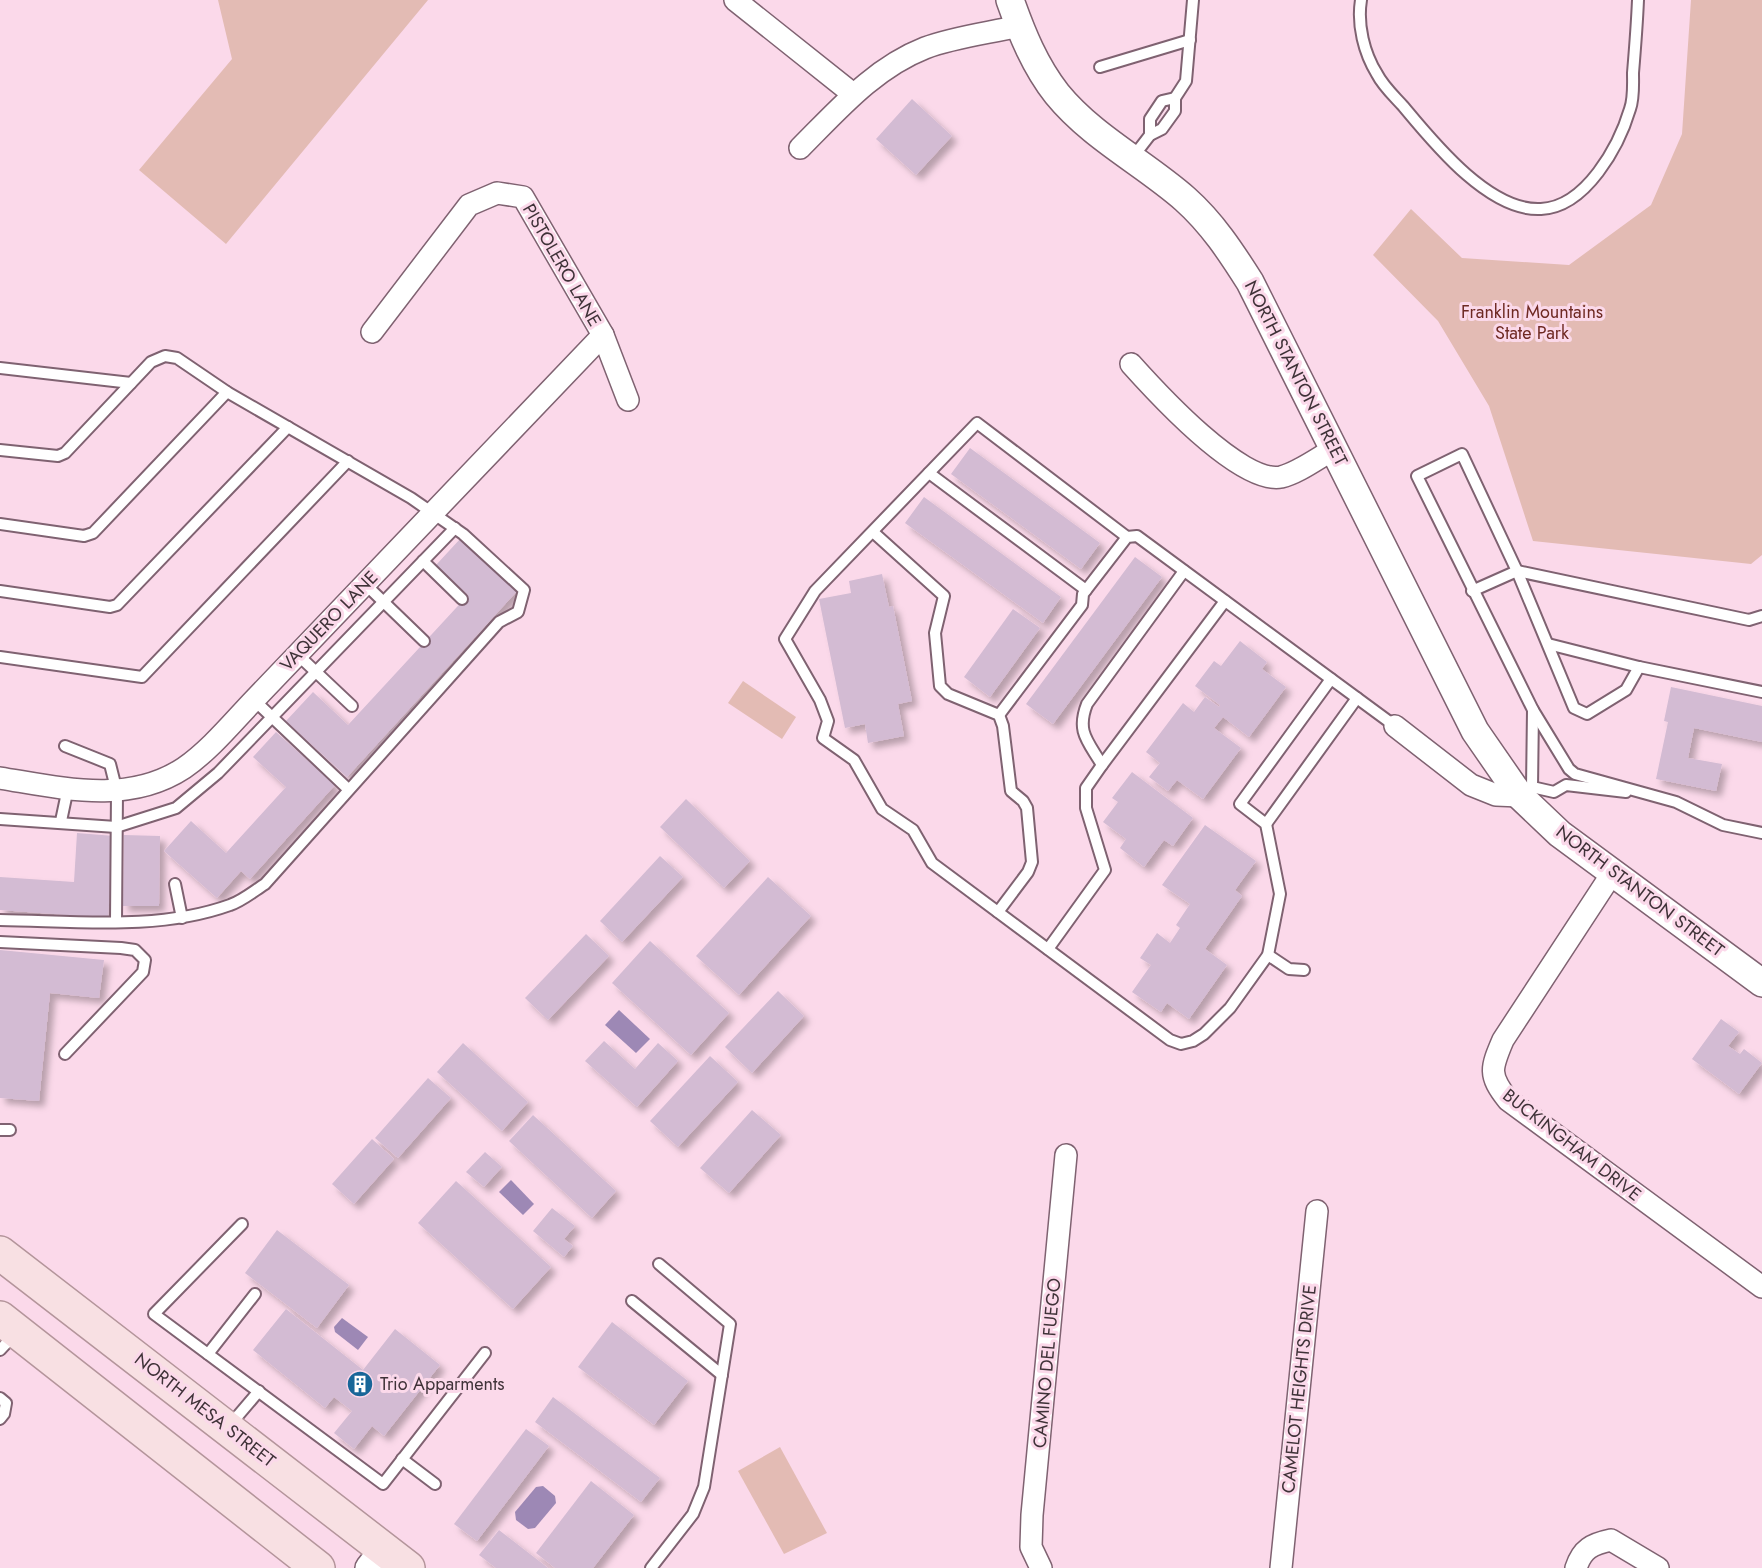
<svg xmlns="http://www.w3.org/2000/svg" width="1762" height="1568" font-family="Jost,sans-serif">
<defs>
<filter id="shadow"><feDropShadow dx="5.5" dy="5.5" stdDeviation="3" flood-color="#0004"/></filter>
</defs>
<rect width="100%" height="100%" fill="#fbd9ea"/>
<g fill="#e3bbb4">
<polygon points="218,0 428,0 226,244 139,170 232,59"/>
<polygon points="1691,0 1762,0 1762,555 1751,564 1533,541 1489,406 1438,321 1373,255 1411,209 1462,258 1569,265 1651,205 1682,134"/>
<polygon points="743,681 796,717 782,739 728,703"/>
<polygon points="780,1447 827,1533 784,1554 738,1471"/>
</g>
<g fill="#9d88b5">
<polygon points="619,1010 650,1039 636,1053 605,1025"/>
<polygon points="511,1180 534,1204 523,1215 499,1192"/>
<polygon points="342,1318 368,1337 358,1350 335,1332 334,1327"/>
<polygon points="543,1486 555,1496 556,1503 535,1528 528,1529 516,1520 515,1512 536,1487"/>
</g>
<g fill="#d3bbd3" filter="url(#shadow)">
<polygon points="912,99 952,136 916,175 876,139"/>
<polygon points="970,448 1100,543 1081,569 951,474"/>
<polygon points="924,497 1061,597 1043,623 905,523"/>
<polygon points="461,538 518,590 347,777 286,721 313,692 348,725 468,595 436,565"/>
<polygon points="1135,557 1162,577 1053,724 1026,704"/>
<polygon points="882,574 889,607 893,606 912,701 898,704 904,736 868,743 865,724 845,728 819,599 851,593 849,581"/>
<polygon points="1013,609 1040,628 990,697 964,677"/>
<polygon points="1240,641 1267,662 1262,669 1286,687 1249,737 1223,717 1214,728 1241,748 1203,799 1177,780 1168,791 1149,777 1160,763 1146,752 1183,703 1194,712 1205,697 1219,707 1220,705 1195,686 1214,661 1221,666"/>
<polygon points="1671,687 1762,706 1762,742 1694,728 1688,758 1722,764 1716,791 1656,779 1668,722 1664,721"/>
<polygon points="276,732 335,785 250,879 241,871 217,898 164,851 191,821 226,853 286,787 253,757"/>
<polygon points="1132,772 1193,818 1173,846 1164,840 1144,867 1120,848 1126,839 1103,822 1118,802 1112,798"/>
<polygon points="686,799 750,861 724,888 660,827"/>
<polygon points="1205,825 1256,861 1235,890 1242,896 1205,949 1227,965 1189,1019 1167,1003 1161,1012 1132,992 1151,965 1140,958 1157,933 1170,943 1180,928 1176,925 1190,904 1162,885"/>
<polygon points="77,833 114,836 108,918 0,910 0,877 74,882"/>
<polygon points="124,835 160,836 159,906 123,906"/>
<polygon points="660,856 683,877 622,942 600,921"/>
<polygon points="768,877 811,916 739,995 696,956"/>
<polygon points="586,934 609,956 548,1020 525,998"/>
<polygon points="650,941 729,1013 691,1055 612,983"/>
<polygon points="0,950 104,960 99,998 50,993 39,1101 0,1098"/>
<polygon points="778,991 804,1016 752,1073 725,1047"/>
<polygon points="1721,1019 1739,1032 1728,1046 1740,1054 1744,1049 1762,1063 1739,1094 1692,1059"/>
<polygon points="604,1041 635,1069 658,1043 678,1061 637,1107 585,1061"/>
<polygon points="463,1043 528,1102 502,1131 437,1072"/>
<polygon points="710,1056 738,1082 678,1147 650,1121"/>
<polygon points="428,1078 451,1098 398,1158 375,1138"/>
<polygon points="752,1110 781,1135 729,1193 700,1168"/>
<polygon points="533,1115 616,1191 592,1218 509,1141"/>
<polygon points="372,1139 394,1159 354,1204 332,1184"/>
<polygon points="485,1152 502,1167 484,1187 466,1172"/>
<polygon points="456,1181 551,1267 513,1309 418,1223"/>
<polygon points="552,1208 575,1226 564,1239 573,1246 564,1257 533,1231"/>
<polygon points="277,1230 349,1285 317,1328 245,1273"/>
<polygon points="286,1309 363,1370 395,1329 440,1365 384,1436 372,1426 354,1449 334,1433 352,1411 334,1397 325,1408 253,1350"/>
<polygon points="612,1322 688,1381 654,1425 578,1367"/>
<polygon points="553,1397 660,1478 641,1502 535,1422"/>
<polygon points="526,1429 549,1446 477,1541 454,1524"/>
<polygon points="591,1481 634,1515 593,1568 555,1568 536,1553"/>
<polygon points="499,1530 548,1568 496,1568 479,1555"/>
</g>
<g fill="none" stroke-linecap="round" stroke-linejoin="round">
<defs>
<g id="service">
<path d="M1361,0C1357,25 1364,53 1377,74C1383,86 1394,96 1403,106C1433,142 1489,212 1541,209C1586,207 1619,146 1630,109C1634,98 1633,84 1633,73C1635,49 1637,24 1638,0"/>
<polyline points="1100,67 1190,40"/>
<polyline points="1150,135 1150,119 1162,101 1175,98"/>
<polyline points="1133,157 1150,135 1162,129 1175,111 1175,98 1186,81 1193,0"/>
<polyline points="0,368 131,383"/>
<path d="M0,450L58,456L65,453L151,362L165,356L177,358L227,392L411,498L463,534L524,590L518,612L499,622L265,884C254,891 242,901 230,905C158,931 75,921 0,920"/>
<polyline points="929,473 1086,590"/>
<polyline points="0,524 84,536 93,533 227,392"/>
<polyline points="873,532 944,596 935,633 940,686 948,694 999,715 1003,726 1011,791 1023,801 1027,808 1032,862 1028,872 998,912"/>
<polyline points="1127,537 977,423 815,591 785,639 820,700 828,721 823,738 854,760 882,809 913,830 932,863 1170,1040 1181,1044 1193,1041 1204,1034 1230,1008 1268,955 1280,894 1266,824 1240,804 1331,679"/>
<polyline points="423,561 462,599"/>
<polyline points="365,584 424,641"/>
<polyline points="0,591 110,607 117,605 288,427"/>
<polyline points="1472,591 1517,571 1749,620 1762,616"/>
<polyline points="1548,644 1639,667 1762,692"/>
<polyline points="298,655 352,706"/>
<polyline points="0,657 142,677 348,461"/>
<polyline points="1639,667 1626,690 1587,714 1574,708 1517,571 1462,454 1417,476 1533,710 1569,769 1575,774 1676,802 1723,825 1762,833"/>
<polyline points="254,700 348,789"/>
<polyline points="999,715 1082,605 1083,594 1127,537 1137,536 1395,726"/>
<polyline points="65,746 110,764 117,792 116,921"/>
<polyline points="1102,765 1225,601"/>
<polyline points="1532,787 1554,792 1566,785 1626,792"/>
<polyline points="1527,791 1532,787 1533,710"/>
<polyline points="0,819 116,827 176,808 218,773 455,528"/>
<polyline points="61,821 68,788"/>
<polyline points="1266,824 1357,698"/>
<polyline points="175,884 182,918"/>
<polyline points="0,942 121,948 135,950 145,960 143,972 65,1054"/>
<path d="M1048,949L1105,870L1086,808V788L1102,765C1088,741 1076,732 1087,704L1184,571"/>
<polyline points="1268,955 1289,969 1304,970"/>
<polyline points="0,1130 10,1130"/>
<polyline points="242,1224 154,1314 383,1484 485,1353"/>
<polyline points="632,1301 722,1375"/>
<polyline points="0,1350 14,1335"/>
<polyline points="208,1354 255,1294"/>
<polyline points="0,1398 6,1403 4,1414 0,1419"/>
<polyline points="230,1425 259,1391"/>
<polyline points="402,1459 435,1484"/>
<polyline points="651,1568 693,1514 704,1487 730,1324 659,1264"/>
</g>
<g id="minor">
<polyline points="735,0 853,94"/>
<path d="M800,148C838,110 874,68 925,48C954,37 989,33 1019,26"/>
<polyline points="372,332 469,205 497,193 523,197 603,335 628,400"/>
<path d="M1131,364C1157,393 1241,485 1281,477C1298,473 1318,458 1334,449"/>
<polyline points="1395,726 1471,785 1496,795 1520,796"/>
<path d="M0,778C62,788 128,805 184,768C210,750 232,723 254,700L603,335"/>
<path d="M1613,872L1503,1040C1491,1068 1488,1075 1508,1100L1762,1287"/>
<polyline points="1041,1568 1031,1547 1032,1515 1066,1155"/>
<polyline points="1281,1568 1317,1211"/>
<path d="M1576,1568C1582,1549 1592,1544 1611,1540L1658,1568"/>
</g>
<g id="tertiary">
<path d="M1010,0C1022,34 1035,66 1057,94C1092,137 1144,163 1185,199C1212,223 1231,252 1250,282L1475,731L1520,796L1560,834L1762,983"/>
<polyline points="369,1568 384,1549"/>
</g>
<g id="primary">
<polyline points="0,1253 408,1568"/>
<polyline points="0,1318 318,1568"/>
</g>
</defs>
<use href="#service" stroke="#7f6271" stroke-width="14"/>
<use href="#minor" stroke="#7f6271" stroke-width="24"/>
<use href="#tertiary" stroke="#7f6271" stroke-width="30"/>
<use href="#primary" stroke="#b4959b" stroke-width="36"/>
<use href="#service" stroke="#fff" stroke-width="10"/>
<use href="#minor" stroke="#fff" stroke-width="21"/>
<use href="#tertiary" stroke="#fff" stroke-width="27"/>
<use href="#primary" stroke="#f8e0e3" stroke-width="33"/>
</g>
<defs>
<symbol id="building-disc" viewBox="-11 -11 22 22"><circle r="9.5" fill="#186698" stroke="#fbd9ea"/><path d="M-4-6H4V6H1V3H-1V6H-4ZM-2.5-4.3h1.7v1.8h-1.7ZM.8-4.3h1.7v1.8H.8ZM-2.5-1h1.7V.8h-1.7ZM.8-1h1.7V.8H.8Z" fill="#fff"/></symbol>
</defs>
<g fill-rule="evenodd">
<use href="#building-disc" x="345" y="1369" width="30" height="30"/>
</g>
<g text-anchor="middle" stroke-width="6" stroke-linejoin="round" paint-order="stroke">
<g font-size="18" fill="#3f3238" stroke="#fbd9ea">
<text transform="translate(562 265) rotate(60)" y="6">PISTOLERO LANE</text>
<text transform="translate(1296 373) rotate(63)" y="6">NORTH STANTON STREET</text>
<text transform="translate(329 621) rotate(-46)" y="6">VAQUERO LANE</text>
<text transform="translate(1640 891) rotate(37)" y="6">NORTH STANTON STREET</text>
<text transform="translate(1572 1145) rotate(38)" y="6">BUCKINGHAM DRIVE</text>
<text transform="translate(1047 1363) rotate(-85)" y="6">CAMINO DEL FUEGO</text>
<text transform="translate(1299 1389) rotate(-84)" y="6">CAMELOT HEIGHTS DRIVE</text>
<text transform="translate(205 1410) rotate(38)" y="6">NORTH MESA STREET</text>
</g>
<g font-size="18" fill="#6e2922" stroke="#fbd9ea">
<text x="1532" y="318">Franklin Mountains<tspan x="1532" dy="21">State Park</tspan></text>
</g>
<g font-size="18" fill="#3f3238" stroke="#fbd9ea" text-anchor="start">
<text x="380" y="1390">Trio Apparments</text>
</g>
</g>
</svg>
